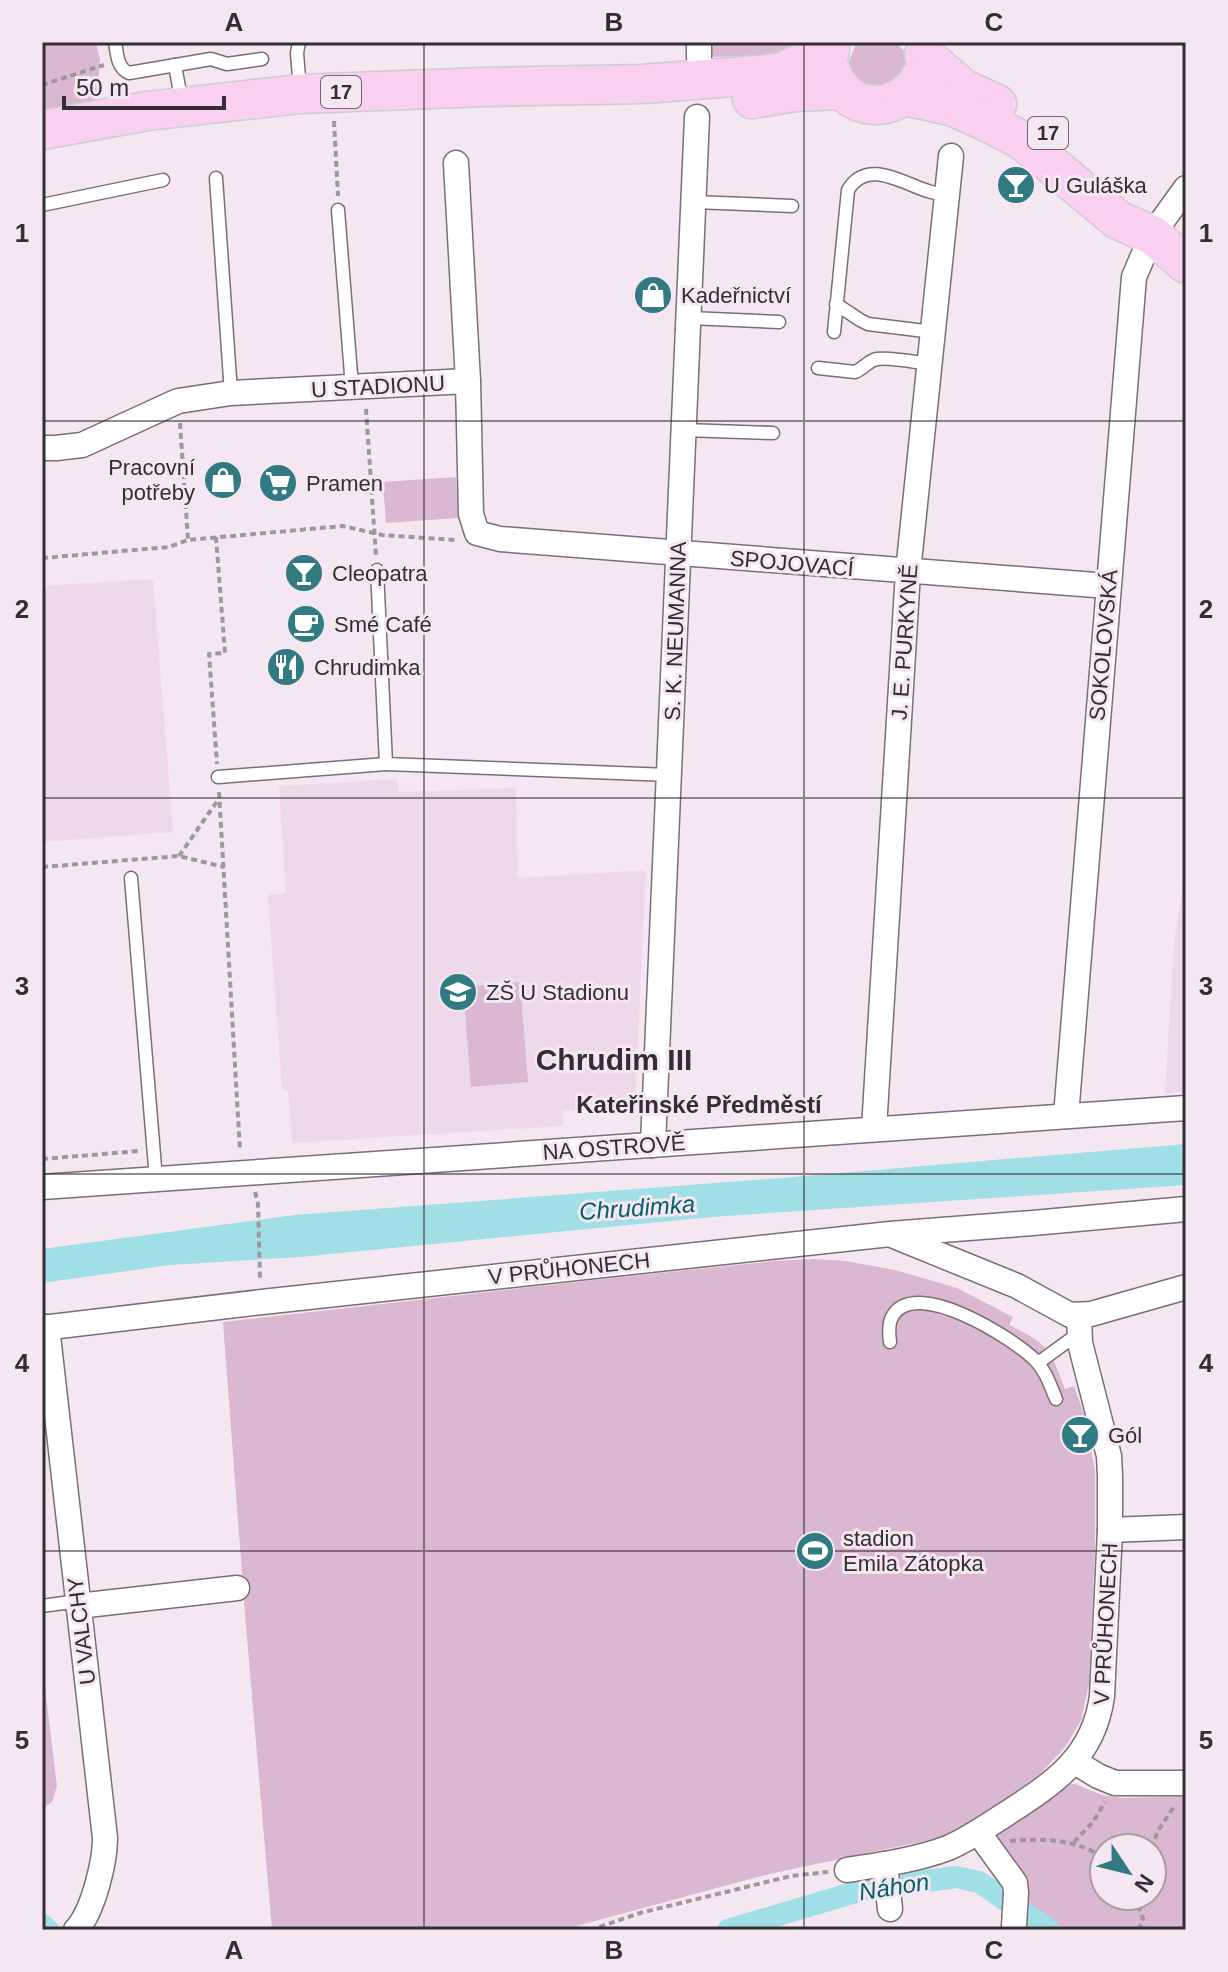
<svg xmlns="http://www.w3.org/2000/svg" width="1228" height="1972" font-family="Helvetica,sans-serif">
<rect width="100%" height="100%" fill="#f5e7f1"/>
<g fill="#eed9e8">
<polygon points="153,579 173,832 42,842 42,586"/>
<polygon points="397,779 399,792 516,788 518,878 646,870 635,1105 563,1111 563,1126 292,1143 288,1090 282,1090 268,895 286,893 279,786"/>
<polygon points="1186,865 1186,1092 1165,1093 1174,942"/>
</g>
<g fill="#dab8d1" fill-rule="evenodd">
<polygon points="42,42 96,42 100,59 97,107 42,117"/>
<polygon points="711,42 806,42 777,55 710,57"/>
<path d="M857,42H895L906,53L904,71L891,85C862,87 864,88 847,65Z"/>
<polygon points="456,477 458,518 386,523 383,482"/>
<polygon points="520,982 528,1082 471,1087 463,987"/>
<path d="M813,1259L846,1261L895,1270L957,1288L1013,1317L1009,1325C1048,1344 1050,1348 1065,1389L1074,1386L1085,1417L1095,1471V1547L1089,1684L1081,1720L1066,1746L1040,1774L1001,1807L961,1831L934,1839L765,1875L562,1930H272L245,1614L223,1322L594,1280L775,1261Z"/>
<polygon points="42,1663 57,1786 52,1802 42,1809"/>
<path d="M1070,1784H1075L1102,1795L1123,1798L1186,1796V1930H1067L1045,1918L1022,1902L991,1833ZM1104,1848H1152V1896H1104Z"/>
</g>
<polygon fill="#9fdfe5" points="1186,1144 1186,1185 711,1217 300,1257 170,1265 42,1283 42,1249 295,1215 781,1178"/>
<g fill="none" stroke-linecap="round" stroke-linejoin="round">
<g stroke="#9fdfe5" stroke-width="22">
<polyline points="42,1925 48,1930"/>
<polyline points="728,1930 866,1889 956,1877 979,1882 1050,1930"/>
</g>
<defs>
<g id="service">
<path d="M115,42C117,53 117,68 129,73L211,59L227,64L262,59"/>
<polyline points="299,42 297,53 300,90"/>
<polyline points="175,65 182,104"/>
<polyline points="216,178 231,393"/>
<polyline points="694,202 792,206"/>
<polyline points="42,205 163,180"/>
<polyline points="338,210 352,387"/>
<polyline points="836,304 860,320 868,324 933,332"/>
<polyline points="689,318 779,322"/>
<path d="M834,332L848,190C867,158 902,183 928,191C934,193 940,194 947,195"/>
<path d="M818,368L855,372C863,369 869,360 877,359C891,357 914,362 929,364"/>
<polyline points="684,430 773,433"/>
<polyline points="377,570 386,764 669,775"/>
<polyline points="218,777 386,764"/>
<polyline points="131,878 156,1179"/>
<path d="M890,1342C889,1334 888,1324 892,1317C914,1275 1014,1339 1035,1360C1046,1371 1050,1385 1056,1399"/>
<polyline points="1038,1363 1079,1333"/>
<polyline points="42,1606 78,1601"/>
</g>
<g id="minor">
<polyline points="699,57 699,42"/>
<polyline points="456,163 468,381"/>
<polyline points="42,448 56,448 82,445 178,401 231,393 468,381 471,514 477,533 500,539 1108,586"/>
<polyline points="1066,1116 1134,277 1152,235 1186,188"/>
<polyline points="874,1129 908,572 951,156"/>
<polyline points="653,1145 697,117"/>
<polyline points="42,1187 1186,1108"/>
<polyline points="894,1236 1017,1286 1070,1315 1091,1314 1186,1287"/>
<path d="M47,1327L105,1838C105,1862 93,1912 76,1930"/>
<polyline points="42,1328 262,1302 890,1234 1033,1223 1186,1209"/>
<polyline points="1110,1530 1186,1527"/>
<polyline points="78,1606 237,1588"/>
<polyline points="1075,1762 1098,1776 1115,1783 1186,1783"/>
<polyline points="978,1832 1015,1883 1016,1893 1014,1926"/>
<polyline points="885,1864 890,1909"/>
<path d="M847,1870C880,1865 916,1860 948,1848C969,1839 987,1826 1006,1814C1054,1783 1094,1757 1102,1696L1110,1530V1476L1109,1456L1080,1343L1079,1316"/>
</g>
<g id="primary">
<polyline points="924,55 964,89 997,104"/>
<path d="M830,68C844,114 896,117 920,78"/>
<polyline points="905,96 954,107 989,123 1023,141 1118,220 1152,235 1186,264"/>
<polyline points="752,99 795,92 842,90"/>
<polyline points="42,130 147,111 300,94 485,87 643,84 759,75 782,72 830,50"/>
</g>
</defs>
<use href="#service" stroke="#7b6e77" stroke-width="15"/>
<use href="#minor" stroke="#7b6e77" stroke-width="27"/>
<use href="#primary" stroke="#cecdce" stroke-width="41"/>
<g stroke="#a1969e" stroke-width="4" stroke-dasharray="6 4" stroke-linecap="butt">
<polyline points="42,85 104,65"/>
<polyline points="334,121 338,196"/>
<polyline points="366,409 376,556"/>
<polyline points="180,423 188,540"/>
<polyline points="216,537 225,653 209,654 217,764"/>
<polyline points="42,558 169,547 188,540 343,526 382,535 456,540"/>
<polyline points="219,792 240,1151"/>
<polyline points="179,856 218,800"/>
<polyline points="42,867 179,856 224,867"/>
<polyline points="42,1159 139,1151"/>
<polyline points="255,1192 258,1204 260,1279"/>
<path d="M1010,1841C1046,1838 1072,1839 1104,1857"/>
<polyline points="1074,1842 1093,1822 1105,1802"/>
<polyline points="1151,1848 1158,1831 1175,1805"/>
<polyline points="1135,1896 1143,1919 1139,1930"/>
<polyline points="590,1930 640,1913 791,1876 828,1872"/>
</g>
<use href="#service" stroke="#fff" stroke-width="12"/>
<use href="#minor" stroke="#fff" stroke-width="24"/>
<use href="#primary" stroke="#fad0f0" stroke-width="38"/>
</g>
<path fill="none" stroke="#342e32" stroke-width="2" stroke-opacity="0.55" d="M424,42V1930M804,42V1930M42,421H1186M42,798H1186M42,1174H1186M42,1551H1186"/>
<defs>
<symbol id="bar-disc" viewBox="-11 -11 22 22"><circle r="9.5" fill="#327a82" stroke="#f5e7f1"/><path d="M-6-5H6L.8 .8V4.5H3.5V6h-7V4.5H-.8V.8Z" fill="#fff"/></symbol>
<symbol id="shop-disc" viewBox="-11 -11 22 22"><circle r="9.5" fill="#327a82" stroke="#f5e7f1"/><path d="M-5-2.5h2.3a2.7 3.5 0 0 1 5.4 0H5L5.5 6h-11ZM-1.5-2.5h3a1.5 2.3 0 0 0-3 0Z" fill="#fff"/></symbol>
<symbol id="supermarket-disc" viewBox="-11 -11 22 22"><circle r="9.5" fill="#327a82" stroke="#f5e7f1"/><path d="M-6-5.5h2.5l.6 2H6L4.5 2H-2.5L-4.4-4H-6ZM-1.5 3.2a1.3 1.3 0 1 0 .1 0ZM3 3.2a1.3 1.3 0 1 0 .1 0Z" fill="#fff"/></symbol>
<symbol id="cafe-disc" viewBox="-11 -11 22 22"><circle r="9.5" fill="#327a82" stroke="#f5e7f1"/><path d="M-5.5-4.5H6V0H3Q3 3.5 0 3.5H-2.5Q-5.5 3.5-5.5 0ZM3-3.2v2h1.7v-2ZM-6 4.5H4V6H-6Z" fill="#fff"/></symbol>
<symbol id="restaurant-disc" viewBox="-11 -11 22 22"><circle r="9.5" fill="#327a82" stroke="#f5e7f1"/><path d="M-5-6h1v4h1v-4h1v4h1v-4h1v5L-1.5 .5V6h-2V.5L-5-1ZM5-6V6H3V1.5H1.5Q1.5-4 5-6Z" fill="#fff"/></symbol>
<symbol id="school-disc" viewBox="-11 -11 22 22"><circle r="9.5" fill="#327a82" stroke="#f5e7f1"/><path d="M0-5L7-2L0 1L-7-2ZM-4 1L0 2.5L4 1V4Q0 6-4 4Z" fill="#fff"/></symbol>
<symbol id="stadium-disc" viewBox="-11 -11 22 22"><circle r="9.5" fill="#327a82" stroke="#f5e7f1"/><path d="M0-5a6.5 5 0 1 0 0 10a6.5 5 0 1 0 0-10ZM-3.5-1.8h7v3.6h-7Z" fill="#fff"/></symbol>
</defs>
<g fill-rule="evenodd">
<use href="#bar-disc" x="994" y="163" width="44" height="44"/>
<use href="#shop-disc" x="631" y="273" width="44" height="44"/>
<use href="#shop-disc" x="201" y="458" width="44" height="44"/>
<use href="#supermarket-disc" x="256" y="461" width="44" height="44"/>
<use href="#bar-disc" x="282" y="551" width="44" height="44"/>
<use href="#cafe-disc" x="284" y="602" width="44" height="44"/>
<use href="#restaurant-disc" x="264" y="645" width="44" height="44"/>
<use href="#school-disc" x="436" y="970" width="44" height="44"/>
<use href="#bar-disc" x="1058" y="1413" width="44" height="44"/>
<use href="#stadium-disc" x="793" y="1529" width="44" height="44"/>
</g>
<g text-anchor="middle" stroke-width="6" stroke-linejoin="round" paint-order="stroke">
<g fill="#f5e7f1" stroke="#6e666b" stroke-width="2">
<rect x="321" y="76" width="40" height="32" rx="6"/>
<rect x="1028" y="117" width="40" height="32" rx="6"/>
</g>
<g font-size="20" font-weight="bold" fill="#342e32">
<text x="341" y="99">17</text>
<text x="1048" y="140">17</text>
</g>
<g font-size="22" fill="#342e32" stroke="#f5e7f1" text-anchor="start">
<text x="1044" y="193">U Guláška</text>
<text x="681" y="303">Kadeřnictví</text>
<text x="195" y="475" text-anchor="end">Pracovní<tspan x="195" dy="25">potřeby</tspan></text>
<text x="306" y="491">Pramen</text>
<text x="332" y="581">Cleopatra</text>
<text x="334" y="632">Smé Café</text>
<text x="314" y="675">Chrudimka</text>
<text x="486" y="1000">ZŠ U Stadionu</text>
<text x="1108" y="1443">Gól</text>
<text x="843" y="1546">stadion<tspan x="843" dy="25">Emila Zátopka</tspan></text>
</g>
<g font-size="22" fill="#342e32" stroke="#f5e7f1">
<text transform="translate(378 386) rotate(-3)" y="8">U STADIONU</text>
<text transform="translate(792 563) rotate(5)" y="8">SPOJOVACÍ</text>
<text transform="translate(675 631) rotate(-88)" y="8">S. K. NEUMANNA</text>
<text transform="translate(904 642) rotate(-86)" y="8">J. E. PURKYNĚ</text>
<text transform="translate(1103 645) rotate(-85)" y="8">SOKOLOVSKÁ</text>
<text transform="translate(614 1147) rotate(-4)" y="8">NA OSTROVĚ</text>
<text transform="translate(569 1268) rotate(-6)" y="8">V PRŮHONECH</text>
<text transform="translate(1105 1624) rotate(-87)" y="8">V PRŮHONECH</text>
<text transform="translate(81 1631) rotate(-97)" y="8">U VALCHY</text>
</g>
<g font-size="24" font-weight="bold" fill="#342e32" stroke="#f5e7f1">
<text x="699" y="1113">Kateřinské Předměstí</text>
</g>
<g font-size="24" font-style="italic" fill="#036068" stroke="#f5e7f1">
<text transform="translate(637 1208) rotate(-4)" y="8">Chrudimka</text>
<text transform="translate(894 1887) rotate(-9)" y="8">Náhon</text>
</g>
<g font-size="30" font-weight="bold" fill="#342e32" stroke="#f5e7f1">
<text x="614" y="1070">Chrudim III</text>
</g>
</g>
<rect width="1228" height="1972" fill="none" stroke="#f5e7f1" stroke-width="88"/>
<g transform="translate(1128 1872) rotate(125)"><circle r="38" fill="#f5e7f1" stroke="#a89da5" stroke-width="2"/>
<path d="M0-6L14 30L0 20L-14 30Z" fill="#327a82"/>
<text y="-12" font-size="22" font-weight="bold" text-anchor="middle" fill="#342e32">N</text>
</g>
<path d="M64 96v12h160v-12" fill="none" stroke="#342e32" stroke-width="4"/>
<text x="76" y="96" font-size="24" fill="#342e32" stroke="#f5e7f1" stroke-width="6" paint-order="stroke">50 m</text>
<rect x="44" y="44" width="1140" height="1884" fill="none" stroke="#342e32" stroke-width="3"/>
<g font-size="26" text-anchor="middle" font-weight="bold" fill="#342e32">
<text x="234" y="31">A</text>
<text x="614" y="31">B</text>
<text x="994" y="31">C</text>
<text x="22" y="242">1</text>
<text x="1206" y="242">1</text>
<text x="22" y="618">2</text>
<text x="1206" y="618">2</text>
<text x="22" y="995">3</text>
<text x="1206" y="995">3</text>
<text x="22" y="1372">4</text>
<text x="1206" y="1372">4</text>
<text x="22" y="1749">5</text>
<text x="1206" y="1749">5</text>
<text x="234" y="1959">A</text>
<text x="614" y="1959">B</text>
<text x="994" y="1959">C</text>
</g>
</svg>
